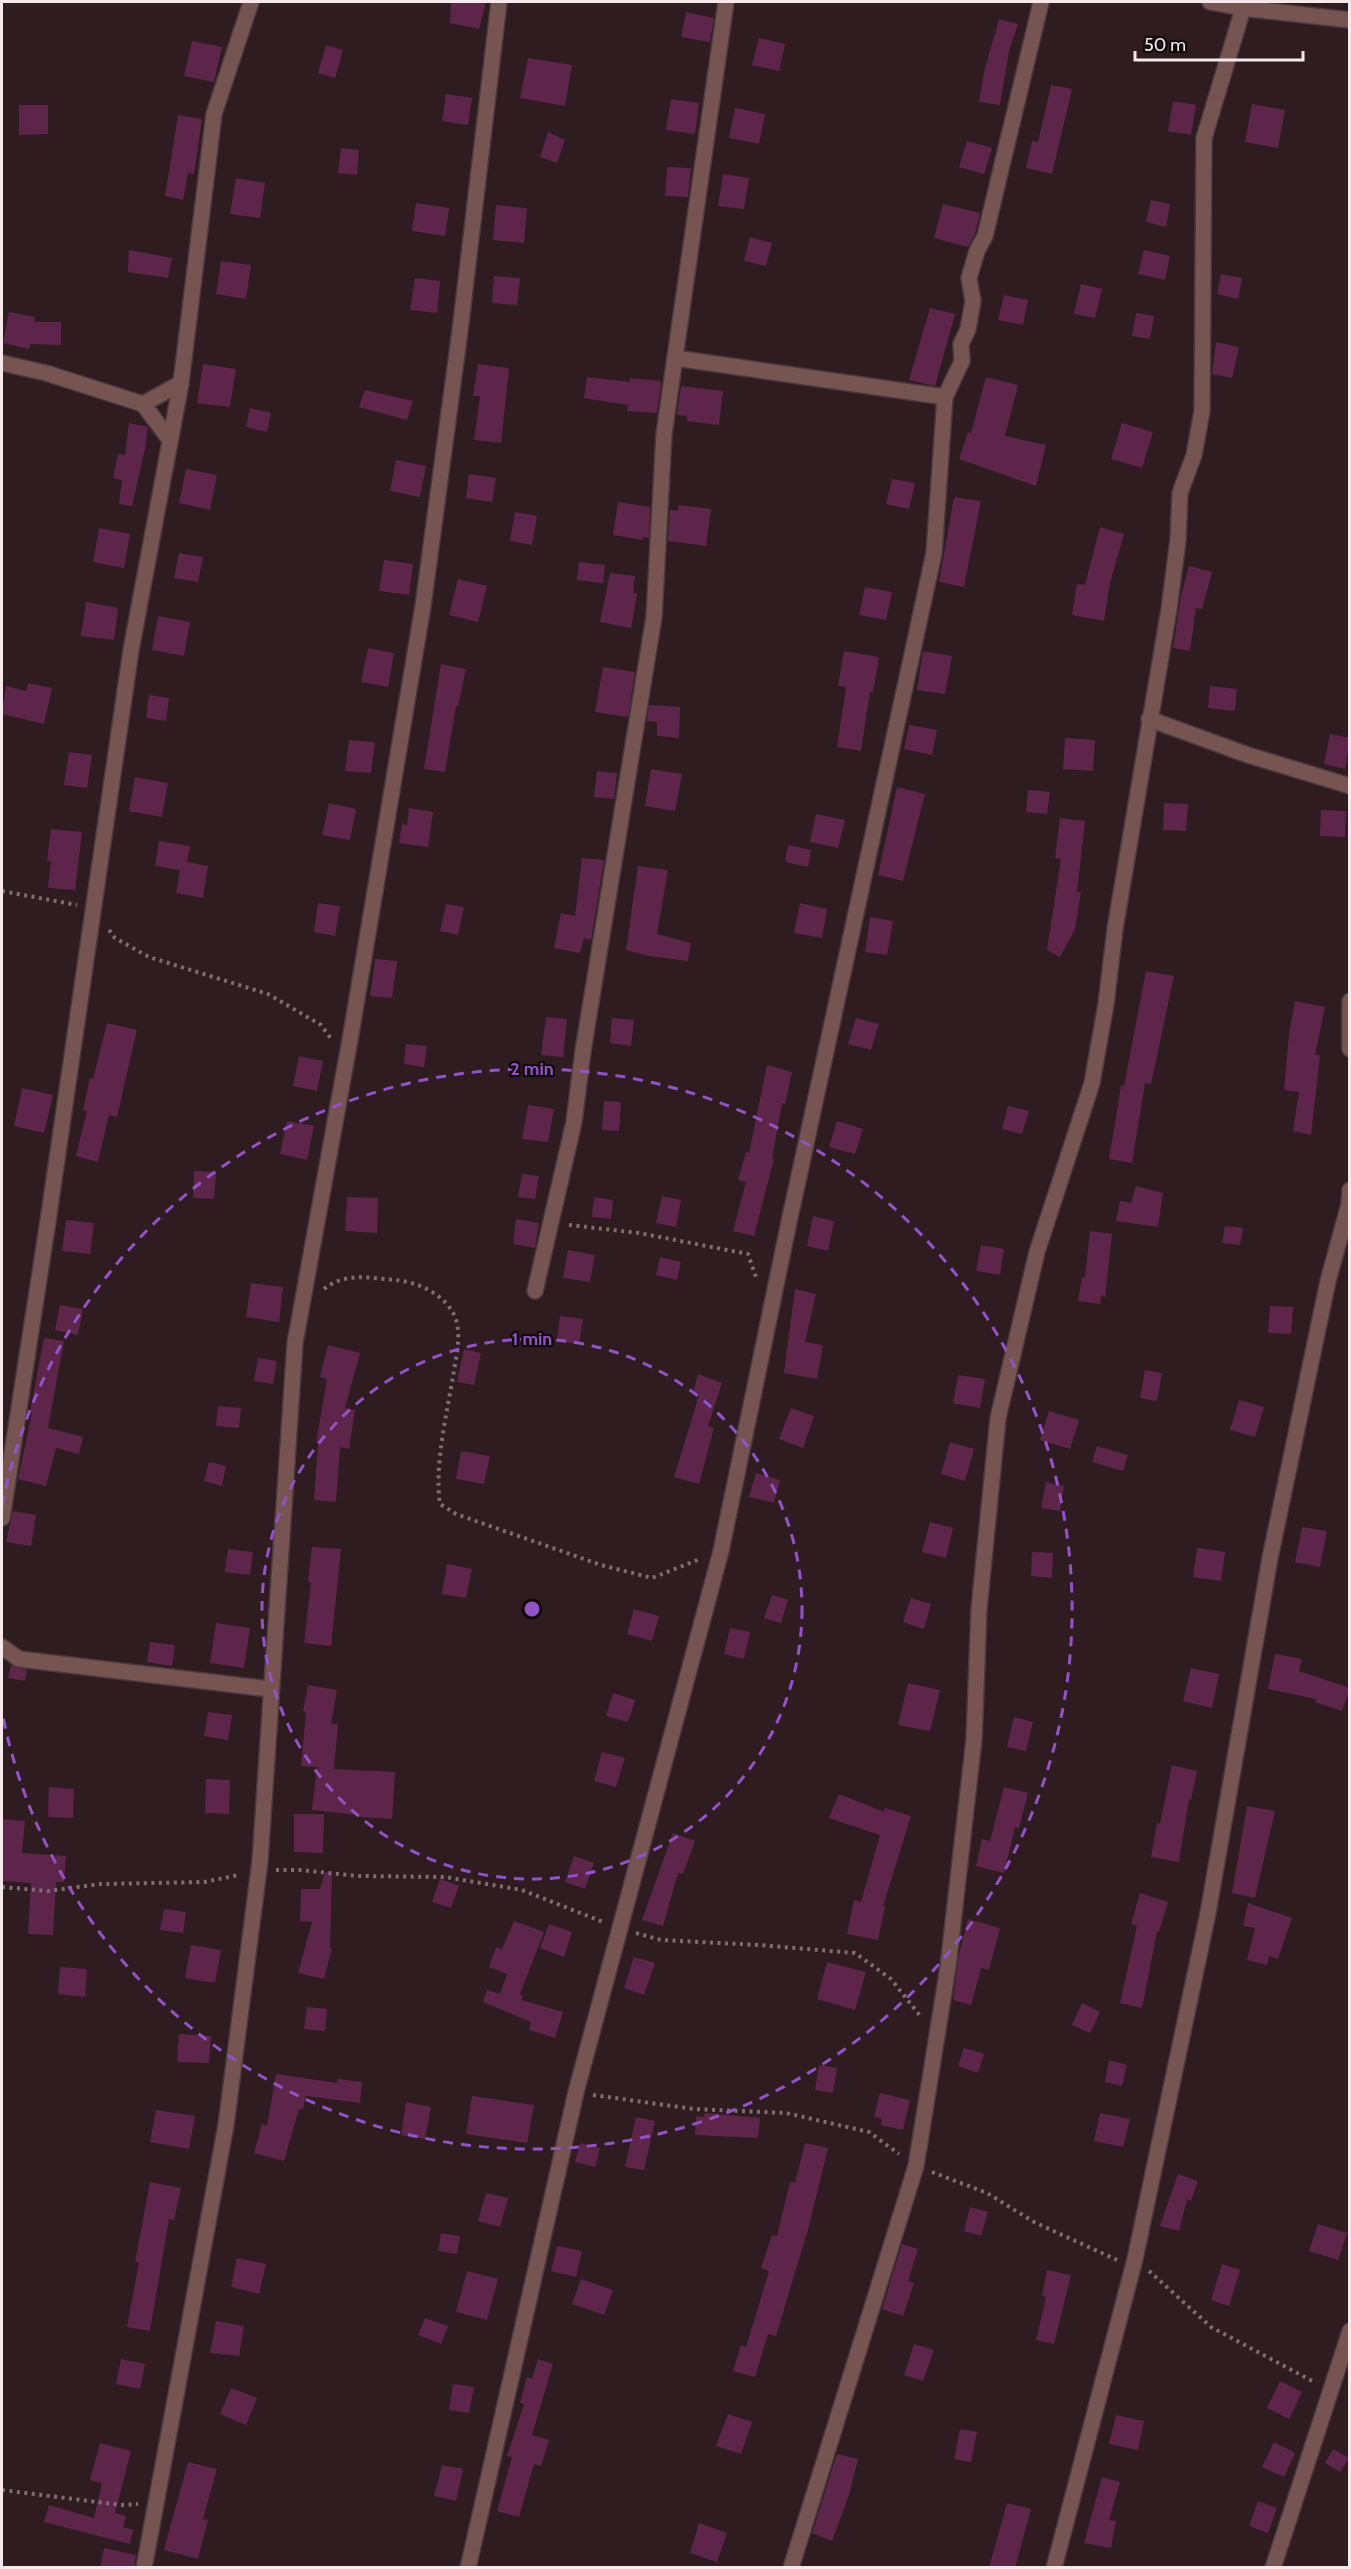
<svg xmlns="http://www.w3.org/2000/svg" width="1351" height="2569" font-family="Cabin,sans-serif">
<rect width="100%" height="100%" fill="#2e1c21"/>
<g fill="#5e254b">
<polygon points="451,2 486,2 479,29 450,23"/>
<polygon points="686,12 714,18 710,42 681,37"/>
<polygon points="999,19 1018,24 1009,51 1000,105 979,102 984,72"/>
<polygon points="759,38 785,44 779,71 752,65"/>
<polygon points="192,41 222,47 214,82 184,76"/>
<polygon points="326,45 343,50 335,78 318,73"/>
<polygon points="528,58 572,65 565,106 520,98"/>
<polygon points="1051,85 1072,89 1052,174 1026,168 1032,141 1038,142"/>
<polygon points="446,94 472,98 468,125 442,121"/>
<polygon points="671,99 699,103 695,134 666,130"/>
<polygon points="1173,101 1196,105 1191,135 1168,131"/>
<polygon points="1252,104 1285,110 1278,148 1245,142"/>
<polygon points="19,105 48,105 48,134 19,135"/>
<polygon points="735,108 765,114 759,144 729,138"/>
<polygon points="178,115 202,119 194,174 188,173 183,200 165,196"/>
<polygon points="548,132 565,140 557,163 540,157"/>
<polygon points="967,141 992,148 984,174 959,167"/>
<polygon points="341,148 359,150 357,175 338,173"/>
<polygon points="667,167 691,168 688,197 665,196"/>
<polygon points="723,174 749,178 744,209 718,206"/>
<polygon points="236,178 265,183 260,218 230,214"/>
<polygon points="1151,200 1170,204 1166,227 1146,222"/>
<polygon points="416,203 449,208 445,236 412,231"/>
<polygon points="943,204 980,213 975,234 968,247 934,238"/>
<polygon points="496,205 527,208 524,243 493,240"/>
<polygon points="750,237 772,243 766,266 744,261"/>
<polygon points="129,250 172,258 168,278 128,272"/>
<polygon points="1144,250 1170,256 1165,280 1138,274"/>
<polygon points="221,261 251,265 246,299 216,294"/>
<polygon points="1221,274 1242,278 1238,299 1217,294"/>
<polygon points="494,276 520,278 517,305 492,303"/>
<polygon points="415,278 440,281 437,313 410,310"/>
<polygon points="1081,284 1102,289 1095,318 1074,314"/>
<polygon points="1004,295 1028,300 1023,325 998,320"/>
<polygon points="930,308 955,314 935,386 909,380"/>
<polygon points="9,312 35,317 34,322 61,322 61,345 30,344 29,349 3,343"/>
<polygon points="1136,313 1154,316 1150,339 1132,336"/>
<polygon points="1216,342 1239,347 1232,378 1212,374"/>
<polygon points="203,364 236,369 230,407 197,403"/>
<polygon points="478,364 509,368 501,443 474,440 480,396 473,396"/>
<polygon points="587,377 630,382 630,378 660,381 661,384 657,413 627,411 628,405 584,398"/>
<polygon points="986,377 1018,385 1005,436 1046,445 1036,486 959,459 968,432 971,433"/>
<polygon points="681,386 723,391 719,425 687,421 687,416 677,415"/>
<polygon points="365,390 413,401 407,420 359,407"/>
<polygon points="250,408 271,413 267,432 246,427"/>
<polygon points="129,423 148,427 145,449 132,506 119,504 122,480 113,478 118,454 125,455"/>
<polygon points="1122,423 1153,432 1142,468 1111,459"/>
<polygon points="396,460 426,466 420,497 390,491"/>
<polygon points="186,469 217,475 210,510 179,503"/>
<polygon points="469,474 496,478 492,502 466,498"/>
<polygon points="892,479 915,483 909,509 886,504"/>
<polygon points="954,497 981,501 964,587 939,582"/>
<polygon points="618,502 650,507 649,538 643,537 643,540 613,535"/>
<polygon points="679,505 711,509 706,546 668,541 670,510 678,511"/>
<polygon points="515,512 537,516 532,545 510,541"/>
<polygon points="1100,527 1124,534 1110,583 1104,621 1072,615 1077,584 1085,585"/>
<polygon points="99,528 130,534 124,568 93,562"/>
<polygon points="179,553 203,557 198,582 174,578"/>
<polygon points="384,560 413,564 409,595 379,591"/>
<polygon points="579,562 605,565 603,583 577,580"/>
<polygon points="1189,566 1212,572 1202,609 1196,608 1190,651 1173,648 1181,596"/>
<polygon points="610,573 635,576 633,593 637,594 631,628 600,622"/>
<polygon points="458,579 487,586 478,622 449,615"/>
<polygon points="865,587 892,592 886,620 859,615"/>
<polygon points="86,602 118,608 114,640 81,636"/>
<polygon points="158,616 190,622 184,656 152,650"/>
<polygon points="368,648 394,653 388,687 361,682"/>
<polygon points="844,651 879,657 873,692 870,692 861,751 837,747 846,687 838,686"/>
<polygon points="923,651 952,656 945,694 917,690"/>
<polygon points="441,664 466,669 458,706 456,706 445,772 424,769"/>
<polygon points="603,667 635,672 628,717 595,712"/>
<polygon points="28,683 52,688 44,724 2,714 6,686 26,691"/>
<polygon points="1210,686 1237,689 1235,711 1208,708"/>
<polygon points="149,695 169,698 166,721 146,718"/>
<polygon points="649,705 680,707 679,738 657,736 657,722 647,721"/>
<polygon points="909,725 937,730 932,755 904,749"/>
<polygon points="1330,734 1350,738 1345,769 1324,764"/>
<polygon points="1065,738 1095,740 1093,771 1063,769"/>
<polygon points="349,740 375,742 371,773 345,771"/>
<polygon points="69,752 92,755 87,788 64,785"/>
<polygon points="651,769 682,774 675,811 645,806"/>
<polygon points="597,771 617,773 614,799 594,797"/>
<polygon points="135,777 168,783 162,817 129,811"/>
<polygon points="897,787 925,794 903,881 878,875"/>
<polygon points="1028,790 1050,792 1047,814 1026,812"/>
<polygon points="329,803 356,809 350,840 322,835"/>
<polygon points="1164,803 1188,804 1186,831 1163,830"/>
<polygon points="409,808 433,812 428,847 399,843 402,824 407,825"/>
<polygon points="1321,810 1346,811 1345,837 1320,836"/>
<polygon points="816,814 845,820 838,848 810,842"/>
<polygon points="1060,818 1085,821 1077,892 1081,892 1075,929 1060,957 1047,950 1061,859 1055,858"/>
<polygon points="51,829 82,832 75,890 48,888 51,861 47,861"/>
<polygon points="159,841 190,846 187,862 208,866 203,898 176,893 180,870 155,866"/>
<polygon points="788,845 811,850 808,867 785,862"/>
<polygon points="582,858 604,860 591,940 584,938 580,953 554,948 561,913 575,916"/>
<polygon points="638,866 668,870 657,934 691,943 688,961 649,956 626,950"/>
<polygon points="318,903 340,906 335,936 314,932"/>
<polygon points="800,903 827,909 822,938 794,933"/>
<polygon points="446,904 464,907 458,935 440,931"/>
<polygon points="870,917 893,921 887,955 865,952"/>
<polygon points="375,959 397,961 392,998 370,996"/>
<polygon points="1146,971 1174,976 1151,1084 1145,1083 1132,1163 1109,1159 1121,1086 1124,1086"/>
<polygon points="1295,1001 1325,1007 1315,1055 1320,1055 1311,1135 1293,1131 1299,1092 1284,1090 1289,1034"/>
<polygon points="546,1017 567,1019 563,1057 541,1055"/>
<polygon points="612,1018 634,1020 631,1046 610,1043"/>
<polygon points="856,1018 879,1024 871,1050 848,1044"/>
<polygon points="107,1023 137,1030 117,1117 109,1115 98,1162 76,1156 87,1111 83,1110 90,1078 93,1079"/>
<polygon points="406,1044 427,1046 424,1067 404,1064"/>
<polygon points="299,1056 323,1061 317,1091 293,1086"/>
<polygon points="767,1065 792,1072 785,1104 782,1103 772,1159 774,1159 754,1236 733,1231 746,1182 738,1180 746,1152 749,1153"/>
<polygon points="22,1088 53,1095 44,1133 14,1126"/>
<polygon points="604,1101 621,1102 619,1131 602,1130"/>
<polygon points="528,1105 554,1109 548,1142 522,1139"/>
<polygon points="1008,1106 1029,1111 1022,1134 1002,1129"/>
<polygon points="287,1121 314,1126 307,1160 280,1154"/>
<polygon points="837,1121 863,1129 855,1154 829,1147"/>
<polygon points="194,1171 216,1172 214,1199 193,1198"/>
<polygon points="522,1174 539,1176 535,1199 518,1197"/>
<polygon points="1136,1186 1163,1193 1158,1227 1116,1221 1120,1201 1131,1203"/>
<polygon points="662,1196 681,1200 676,1227 656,1223"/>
<polygon points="347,1197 378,1198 377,1233 345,1231"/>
<polygon points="594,1197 613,1200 611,1219 592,1217"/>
<polygon points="813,1216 834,1221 828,1251 807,1246"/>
<polygon points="516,1219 539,1223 535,1248 513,1244"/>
<polygon points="66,1220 94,1223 90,1254 62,1251"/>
<polygon points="1225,1226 1243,1228 1240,1245 1222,1243"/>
<polygon points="1090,1231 1112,1234 1105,1297 1101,1295 1100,1304 1078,1301 1082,1277 1085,1277"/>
<polygon points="981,1245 1004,1249 1000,1275 976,1271"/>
<polygon points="568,1250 595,1255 590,1282 563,1278"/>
<polygon points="660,1257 681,1262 677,1280 656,1275"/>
<polygon points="251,1283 283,1287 279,1322 246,1317"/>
<polygon points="795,1289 816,1294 805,1342 823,1345 817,1379 784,1373"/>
<polygon points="60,1305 83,1309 78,1335 55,1330"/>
<polygon points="1270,1306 1293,1307 1291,1334 1268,1333"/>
<polygon points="560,1316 583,1319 579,1344 557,1341"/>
<polygon points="44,1338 64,1341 48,1428 83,1437 79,1454 56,1448 46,1486 18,1479 32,1412 30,1412"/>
<polygon points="328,1345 360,1353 345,1408 355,1410 349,1449 340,1447 336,1502 314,1500 318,1443 316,1443 327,1379 320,1377"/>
<polygon points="464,1349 481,1353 474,1385 457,1382"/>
<polygon points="258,1358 277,1361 273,1384 254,1381"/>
<polygon points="1145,1370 1162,1373 1157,1401 1140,1398"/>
<polygon points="698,1374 722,1383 708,1426 714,1428 699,1484 674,1477 699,1395 693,1393"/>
<polygon points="958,1375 985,1379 980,1408 953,1403"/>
<polygon points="1239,1400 1264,1407 1255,1437 1230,1430"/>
<polygon points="218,1406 241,1408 239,1428 216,1426"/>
<polygon points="791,1408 814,1416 803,1448 779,1439"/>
<polygon points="1049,1411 1079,1420 1070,1449 1040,1440"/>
<polygon points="950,1442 974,1449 965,1481 941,1474"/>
<polygon points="1097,1446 1128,1455 1123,1471 1092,1462"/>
<polygon points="461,1451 490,1456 484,1484 456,1479"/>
<polygon points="209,1462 226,1466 222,1486 204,1481"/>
<polygon points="756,1473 780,1480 774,1503 749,1497"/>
<polygon points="1046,1482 1064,1486 1060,1511 1041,1508"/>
<polygon points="13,1511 36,1515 31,1546 6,1542"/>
<polygon points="930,1522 953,1528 946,1558 922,1552"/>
<polygon points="1302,1527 1327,1531 1320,1567 1295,1562"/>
<polygon points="312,1547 341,1549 331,1646 304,1643 311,1582 308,1582"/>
<polygon points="1197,1548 1225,1552 1221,1581 1193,1577"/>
<polygon points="228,1549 253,1552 250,1575 225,1572"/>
<polygon points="1032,1552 1053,1553 1052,1578 1031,1576"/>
<polygon points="447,1564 472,1569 466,1598 442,1594"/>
<polygon points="772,1595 788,1600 781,1623 764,1618"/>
<polygon points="911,1598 931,1604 924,1629 903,1622"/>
<polygon points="634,1609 659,1616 652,1641 627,1634"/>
<polygon points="216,1623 250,1628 244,1668 210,1663"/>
<polygon points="730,1628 750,1632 744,1659 724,1654"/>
<polygon points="150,1642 175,1645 172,1666 147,1662"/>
<polygon points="1275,1654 1302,1659 1299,1671 1350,1688 1342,1711 1315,1702 1316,1699 1268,1689"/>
<polygon points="11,1665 27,1670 25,1681 8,1678"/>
<polygon points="1191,1668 1219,1674 1212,1708 1183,1701"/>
<polygon points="908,1683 940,1690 930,1731 898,1725"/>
<polygon points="308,1685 337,1690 331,1724 338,1724 334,1769 395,1772 392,1819 359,1817 359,1815 312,1810 317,1767 301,1766 306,1712 303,1711"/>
<polygon points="613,1693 635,1700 628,1722 606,1716"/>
<polygon points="208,1712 232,1715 228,1740 204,1736"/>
<polygon points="1014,1717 1033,1722 1026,1751 1007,1747"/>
<polygon points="602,1752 625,1758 616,1787 594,1781"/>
<polygon points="1172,1765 1197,1771 1191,1800 1189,1799 1179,1862 1151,1857 1157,1823 1160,1824"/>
<polygon points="206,1779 230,1780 229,1814 205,1813"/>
<polygon points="49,1787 74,1789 73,1818 48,1817"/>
<polygon points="1004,1787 1028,1793 1019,1828 1015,1827 1004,1873 976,1866 982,1839 990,1841"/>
<polygon points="839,1794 884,1812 885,1808 911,1816 883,1906 885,1906 878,1940 847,1934 854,1900 861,1902 880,1835 829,1818"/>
<polygon points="1247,1806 1275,1811 1255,1898 1232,1893"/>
<polygon points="294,1814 324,1814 323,1853 294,1852"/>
<polygon points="2,1819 25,1821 22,1853 66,1856 64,1882 56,1882 53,1935 28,1934 31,1883 2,1881"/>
<polygon points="673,1833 695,1841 683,1874 678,1873 663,1926 642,1920"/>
<polygon points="574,1856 594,1863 585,1889 565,1882"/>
<polygon points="325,1872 332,1873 330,1948 332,1948 324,1979 298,1973 312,1922 300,1921 301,1889 320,1889"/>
<polygon points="440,1879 459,1886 451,1908 432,1902"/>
<polygon points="1140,1893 1168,1902 1159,1932 1157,1932 1142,2008 1120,2003 1137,1926 1131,1924"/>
<polygon points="1248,1903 1292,1918 1278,1959 1269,1956 1267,1965 1247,1960 1255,1928 1243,1926"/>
<polygon points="164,1909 186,1912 183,1933 160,1930"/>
<polygon points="968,1919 1000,1928 989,1970 981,1968 971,2005 953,2000 959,1954"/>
<polygon points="514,1921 544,1932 520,1994 523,1996 521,2000 563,2012 555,2038 529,2030 531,2022 483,2002 487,1990 500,1994 507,1974 489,1967 496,1947 502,1949"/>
<polygon points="549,1924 572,1932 564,1957 540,1948"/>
<polygon points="191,1945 221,1950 215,1983 185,1978"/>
<polygon points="634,1957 655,1963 644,1995 624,1988"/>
<polygon points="827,1962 866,1972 855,2010 817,1999"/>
<polygon points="60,1967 87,1969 85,1997 58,1994"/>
<polygon points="1082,2003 1100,2012 1090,2033 1072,2025"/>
<polygon points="307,2007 327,2009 325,2031 304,2029"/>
<polygon points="179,2034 211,2036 209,2063 177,2062"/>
<polygon points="964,2048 984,2054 978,2073 958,2066"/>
<polygon points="1109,2060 1127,2065 1122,2086 1105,2082"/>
<polygon points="819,2065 837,2068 833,2093 815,2090"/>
<polygon points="276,2074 337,2083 338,2079 362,2082 360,2103 306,2096 303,2109 299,2109 284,2161 254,2153 262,2124 267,2126"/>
<polygon points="880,2093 910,2100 903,2130 881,2125 882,2119 874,2117"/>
<polygon points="472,2096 534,2105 527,2143 466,2134"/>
<polygon points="406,2102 431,2107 425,2139 401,2135"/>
<polygon points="156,2110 195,2116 189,2149 150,2142"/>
<polygon points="705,2113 760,2118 758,2138 695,2135 696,2116 704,2117"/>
<polygon points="1100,2113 1130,2119 1123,2147 1094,2141"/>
<polygon points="636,2117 655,2121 644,2170 625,2167"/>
<polygon points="580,2143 600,2148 595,2167 575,2162"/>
<polygon points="805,2143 828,2148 809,2226 776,2336 768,2334 755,2377 733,2371 741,2345 746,2347 769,2271 761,2268 772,2235 777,2236 790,2182 795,2183"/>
<polygon points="1178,2174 1198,2181 1191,2201 1187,2199 1179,2231 1160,2226"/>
<polygon points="150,2182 181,2188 174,2220 169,2219 150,2331 127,2327 139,2262 135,2262"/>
<polygon points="486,2193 508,2198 500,2227 478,2221"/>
<polygon points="970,2207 988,2212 981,2236 964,2231"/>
<polygon points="1318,2224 1347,2233 1338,2260 1309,2251"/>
<polygon points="441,2233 460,2236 457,2254 438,2251"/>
<polygon points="902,2244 918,2249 908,2281 914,2283 903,2316 882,2309"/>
<polygon points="557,2246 582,2251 576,2277 551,2271"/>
<polygon points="237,2258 266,2264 259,2294 231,2287"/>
<polygon points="1222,2264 1240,2270 1229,2306 1211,2300"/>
<polygon points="1047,2270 1071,2275 1054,2344 1036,2340 1046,2297 1042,2296"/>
<polygon points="467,2271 498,2279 487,2320 456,2312"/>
<polygon points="581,2279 613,2290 604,2315 572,2304"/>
<polygon points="425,2318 448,2326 441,2344 418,2335"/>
<polygon points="216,2321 244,2326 239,2356 210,2353"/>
<polygon points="914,2344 934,2350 923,2381 904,2375"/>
<polygon points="121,2359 145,2364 140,2389 116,2384"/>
<polygon points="538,2359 553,2364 532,2435 549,2440 541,2466 534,2464 519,2517 497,2511 512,2457 507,2456 524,2404 520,2403 527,2377 532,2379"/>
<polygon points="1280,2381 1302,2392 1289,2419 1267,2408"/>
<polygon points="453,2384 474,2387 469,2413 449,2410"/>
<polygon points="231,2388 257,2398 246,2425 220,2414"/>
<polygon points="728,2414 752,2422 741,2454 716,2446"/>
<polygon points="1116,2415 1144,2421 1138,2450 1109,2444"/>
<polygon points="960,2429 977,2432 971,2462 954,2459"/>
<polygon points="1274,2442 1295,2453 1284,2477 1262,2467"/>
<polygon points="100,2443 131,2451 115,2513 126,2516 123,2527 133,2530 130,2544 44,2522 49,2505 94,2518 102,2483 90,2480"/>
<polygon points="1333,2449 1349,2458 1340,2472 1325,2463"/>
<polygon points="837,2454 858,2459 849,2495 832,2541 812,2533"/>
<polygon points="188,2462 217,2469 203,2519 208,2520 198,2559 164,2550"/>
<polygon points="442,2465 463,2469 456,2501 434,2496"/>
<polygon points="1102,2477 1120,2482 1109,2520 1116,2521 1111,2548 1084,2543"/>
<polygon points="1258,2501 1277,2508 1268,2533 1249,2526"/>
<polygon points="1007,2503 1031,2509 1015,2568 989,2568"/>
<polygon points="699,2523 727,2533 717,2562 690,2553"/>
<polygon points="104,2548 136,2555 134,2568 100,2568"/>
</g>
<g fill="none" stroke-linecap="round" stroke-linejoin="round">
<defs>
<g id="street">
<polyline points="1210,2 1242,8 1350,20"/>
<polyline points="675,358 945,397"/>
<polyline points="2,363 46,373 143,404 170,440"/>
<polyline points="143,404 181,383"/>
<polyline points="1149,719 1248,755 1350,786"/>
<polyline points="1350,1001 1350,1049"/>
<polyline points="535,1291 574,1122 583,1051 654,617 664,434 726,2"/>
<polyline points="2,1518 48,1221 131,650 181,383 214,114 251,2"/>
<polyline points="2,1647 19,1659 270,1689"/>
<polyline points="144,2568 226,2125 260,1861 295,1343 351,1034 423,606 460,331 499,2"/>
<polyline points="468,2568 576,2092 721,1551 789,1222 934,553 945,397 962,361 961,344 968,329 973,301 969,278 977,251 985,236 1041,2"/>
<polyline points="791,2568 916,2166 948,1967 974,1739 979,1609 998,1418 1037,1252 1092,1083 1106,1004 1115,929 1169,609 1178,540 1180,493 1194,455 1202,411 1204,138 1245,2"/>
<polyline points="1054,2568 1135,2259 1208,1913 1270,1558 1328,1281 1349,1204 1350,1190"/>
<polyline points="1273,2568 1350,2331"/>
</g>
</defs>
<use href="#street" stroke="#4a393d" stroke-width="18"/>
<g stroke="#7e6e72" stroke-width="4" stroke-dasharray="3 4.5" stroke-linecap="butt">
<polyline points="2,891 77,905"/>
<polyline points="109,930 115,938 149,957 268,994 321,1025 332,1040"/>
<polyline points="569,1225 639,1233 748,1254 757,1280"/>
<path d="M324,1289C345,1272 371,1278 395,1280C418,1282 445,1294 455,1317C462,1335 456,1357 453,1376C447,1412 434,1468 440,1504L456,1514L601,1565L652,1578L700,1559"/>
<polyline points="276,1870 300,1870 359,1876 445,1877 522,1890 603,1922"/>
<polyline points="2,1887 48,1891 101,1884 204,1882 239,1875"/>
<polyline points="636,1933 661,1940 758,1945 855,1953 891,1979 921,2017"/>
<polyline points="593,2095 694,2109 786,2113 869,2132 899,2154"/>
<polyline points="932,2172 987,2193 1034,2222 1117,2260"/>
<polyline points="1149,2271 1211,2327 1316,2383"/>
<polyline points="2,2490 121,2505 138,2504"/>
</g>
<use href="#street" stroke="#755452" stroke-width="15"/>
</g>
<g fill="none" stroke="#9452c8" stroke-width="3" stroke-dasharray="10 8">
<circle cx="532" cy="1609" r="270"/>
<path d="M2 1506A540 540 0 1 1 2 1712"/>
</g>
<circle cx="532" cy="1609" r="9" fill="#9452c8" stroke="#11090b" stroke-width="3"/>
<g font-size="18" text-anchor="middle" font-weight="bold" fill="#9452c8" stroke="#11090b" stroke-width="4.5" stroke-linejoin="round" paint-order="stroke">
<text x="532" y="1075">2 min</text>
<text x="532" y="1345">1 min</text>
</g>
<rect width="1351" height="2569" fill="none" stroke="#f6e8eb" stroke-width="6"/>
<path d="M1135 51v9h168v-9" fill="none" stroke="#f6e8eb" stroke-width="3"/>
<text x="1144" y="51" font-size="18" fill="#f6e8eb" stroke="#11090b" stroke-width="4.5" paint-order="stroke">50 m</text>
</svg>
